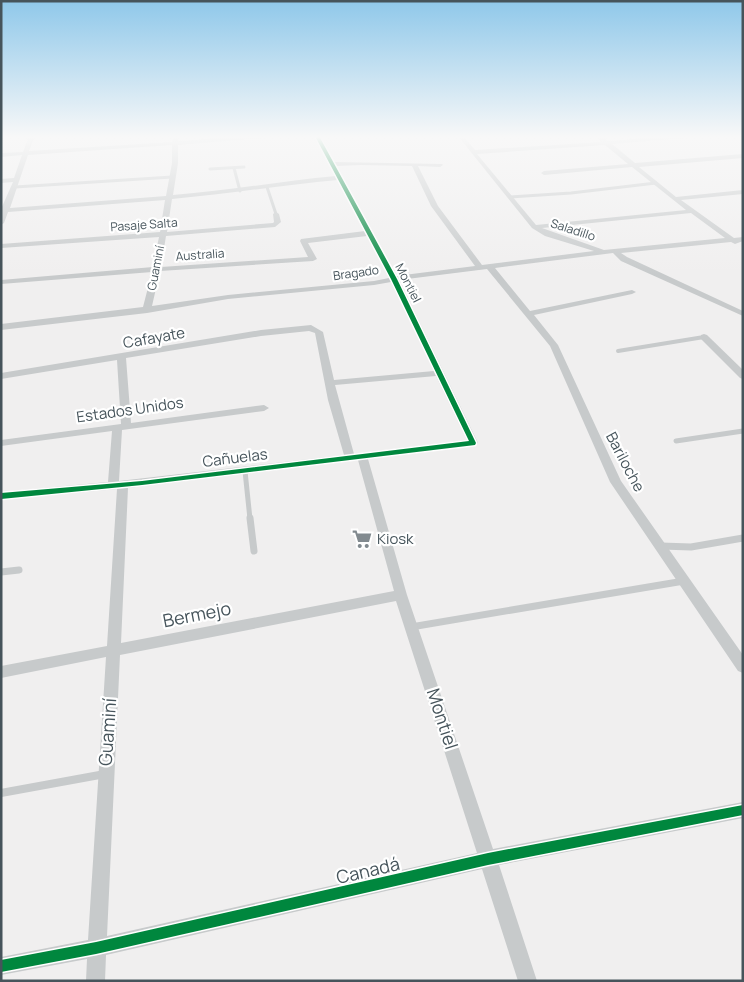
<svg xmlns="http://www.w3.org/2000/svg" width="744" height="982" font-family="Manrope,sans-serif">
<rect width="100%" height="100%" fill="#f0efef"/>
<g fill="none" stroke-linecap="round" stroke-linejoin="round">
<g stroke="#c7cacb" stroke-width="3">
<polyline points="234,168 240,191"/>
<polyline points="210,169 244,167"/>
<polyline points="15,187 172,177"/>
<polyline points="267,187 276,214"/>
<polyline points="510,197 571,193 656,183"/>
</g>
<polyline stroke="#c7cacb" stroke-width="4" points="618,351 704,337"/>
<g stroke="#c7cacb" stroke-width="5">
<polyline points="676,441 743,431"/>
<polyline points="245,471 250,519"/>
</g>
<g stroke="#c7cacb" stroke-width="7">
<polyline points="250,518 254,551"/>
<polyline points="661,546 691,547 743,538"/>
<polyline points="1,572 19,570"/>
<polyline points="411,627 684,581"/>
</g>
<polyline stroke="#c7cacb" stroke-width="8" points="1,793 105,774"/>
<g fill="#c7cacb" fill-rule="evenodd">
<path d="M29,136H35L29,151L172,142L174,136L177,137L178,141L251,136H286L178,145V163L173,195C227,191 281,181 336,176L314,136H320L334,162L442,164L443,165L440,167L418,166L438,206L482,265L594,251L545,236L532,228L458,136H463L475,150L601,142L596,136H602L608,141L674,136H708L612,144L635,163L743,154V158L639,167L676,197L743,190V194L681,200L734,238L743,237V241L735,244L731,242L621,253L627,257L743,311V316L621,261L613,253L495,268L530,311L632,290L636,292L632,294L534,315L558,345L621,481L743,655V673L738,671L610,482L550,346L487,269L399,280L478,443L473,446L368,459L407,595L493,849L743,802V818L499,865L537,981H518L482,869L106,955L105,981H86L87,959L1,975V957L88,940L106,657L1,678V666L107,646L117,489L1,500V492L108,482L112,431L1,446V440L121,424L117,360L1,379V373L261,330L311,325L323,332L334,380L434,371L391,282L374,285L228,299L147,313L1,330V324L143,307L152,272L1,284V280L153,267L159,237L1,248V244L160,232L165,200L8,212L4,223L1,225V209L13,182L1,183V179L14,178L22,155L1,157V153L23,152ZM172,145V163L166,196L10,208L28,155ZM605,145L628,164L544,171L541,173L544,175L632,167L686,210L536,225L477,154ZM361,165L412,166L431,206L475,266L396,276L336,166ZM338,180L365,231L301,239L300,241L308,257L161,267L166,236L275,227L281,222L279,214L276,212L273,214L274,222L273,223L167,232L172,199C228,194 282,185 338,180ZM691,213L725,238L604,250L542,228ZM367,236L389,278L374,281L228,295L152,306L160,271L313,261L317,259L308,243ZM309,331L315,333L328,400L344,455L119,481L122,430L264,411L269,408L264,405L131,423L126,358L261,336ZM436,376L467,440L354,454L335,385ZM358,460L394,591L121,643L128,488ZM396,601L477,853L107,936L120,655Z"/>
<polygon points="704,334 707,335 743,370 743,379 740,378 701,339 701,335"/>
</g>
<defs>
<g id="cycleway">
<polygon points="315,136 319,136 397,279 476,443 475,445 142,485 1,499 1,493 142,481 469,441 391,279"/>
<polygon points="743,805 743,815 488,865 96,954 1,972 1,960 96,942 488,853"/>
</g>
</defs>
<use href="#cycleway" stroke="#fff" stroke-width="3"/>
<use href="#cycleway" fill="#00873e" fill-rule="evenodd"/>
</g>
<linearGradient id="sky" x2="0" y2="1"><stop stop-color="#8fc8ea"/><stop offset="0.5" stop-color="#f8f8f8"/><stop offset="1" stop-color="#f8f8f8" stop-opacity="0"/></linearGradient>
<rect width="744" height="274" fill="url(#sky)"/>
<defs>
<symbol id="supermarket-bare" viewBox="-9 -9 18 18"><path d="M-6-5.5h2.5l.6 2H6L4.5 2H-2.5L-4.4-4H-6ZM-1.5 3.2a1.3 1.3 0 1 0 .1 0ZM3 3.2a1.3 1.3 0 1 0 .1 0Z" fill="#828a8f" stroke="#fff" stroke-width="2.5" paint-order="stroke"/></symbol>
</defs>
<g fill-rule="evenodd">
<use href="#supermarket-bare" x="348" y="525" width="28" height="28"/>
</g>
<g text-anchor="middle" stroke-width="4.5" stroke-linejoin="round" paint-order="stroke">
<g font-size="12" fill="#46545b" stroke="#fff">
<text transform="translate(144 225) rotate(-4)" y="4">Pasaje Salta</text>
<text transform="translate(573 230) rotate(18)" y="4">Saladillo</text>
<text transform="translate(200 255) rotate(-4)" y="4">Australia</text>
<text transform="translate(156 268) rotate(-79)" y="4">Guaminí</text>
<text transform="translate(356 273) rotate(-8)" y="4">Bragado</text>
<text transform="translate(408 283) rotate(63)" y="4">Montiel</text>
</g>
<g font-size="15" fill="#46545b" stroke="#fff">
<text transform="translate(154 338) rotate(-10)" y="5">Cafayate</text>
<text transform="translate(130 410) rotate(-8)" y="5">Estados Unidos</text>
<text transform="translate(235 458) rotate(-7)" y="5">Cañuelas</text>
<text transform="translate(625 462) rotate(62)" y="5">Bariloche</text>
</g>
<g font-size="15" fill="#46545b" stroke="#fff" text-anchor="start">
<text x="377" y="544">Kiosk</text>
</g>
<g font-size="18" fill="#46545b" stroke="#fff">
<text transform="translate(197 615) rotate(-11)" y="6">Bermejo</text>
<text transform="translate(442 719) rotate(72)" y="6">Montiel</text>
<text transform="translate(108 732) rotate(-86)" y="6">Guaminí</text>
<text transform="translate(368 871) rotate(-13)" y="6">Canadá</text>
</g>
</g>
<rect width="744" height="982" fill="none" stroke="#46545b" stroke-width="5"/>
</svg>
